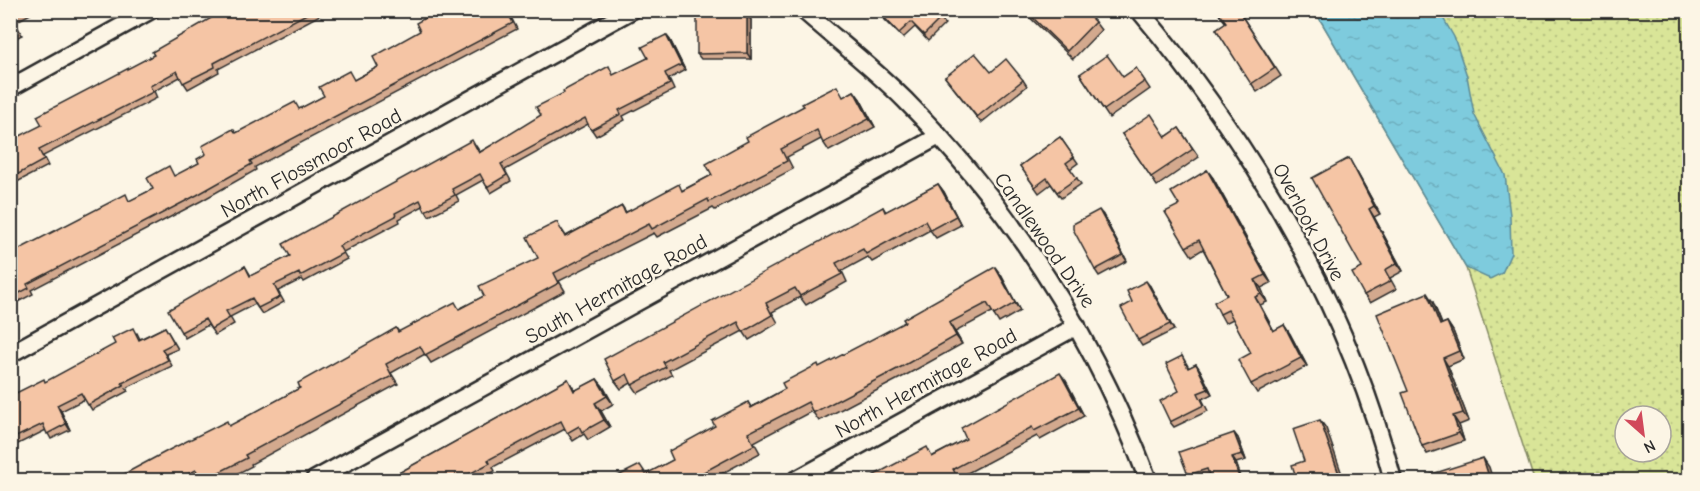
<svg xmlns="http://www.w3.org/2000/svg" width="1700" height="491" font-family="'Comic Neue',sans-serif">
<defs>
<pattern id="grass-dots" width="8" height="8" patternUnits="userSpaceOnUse" patternTransform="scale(1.5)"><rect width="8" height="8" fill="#d9e598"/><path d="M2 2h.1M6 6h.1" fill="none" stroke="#bac583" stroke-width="1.8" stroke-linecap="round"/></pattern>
<pattern id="water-ripples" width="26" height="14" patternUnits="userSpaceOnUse" patternTransform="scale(1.5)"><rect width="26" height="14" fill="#7ecbdd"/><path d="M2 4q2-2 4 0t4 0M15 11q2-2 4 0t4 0" fill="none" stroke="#6daebe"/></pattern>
</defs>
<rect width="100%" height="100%" fill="#fcf5e5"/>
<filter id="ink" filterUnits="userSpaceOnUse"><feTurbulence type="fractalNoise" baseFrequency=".0167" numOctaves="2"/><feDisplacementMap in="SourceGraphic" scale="12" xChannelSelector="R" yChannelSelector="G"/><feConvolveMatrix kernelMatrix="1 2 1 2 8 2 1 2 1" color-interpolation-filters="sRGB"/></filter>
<g filter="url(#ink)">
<path fill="url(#grass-dots)" stroke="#828862" stroke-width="1.5" fill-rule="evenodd" d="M1315,11H1689V480H1534L1466,268ZM1625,416H1661V452H1625Z"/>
<polygon fill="url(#water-ripples)" stroke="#5d8b96" stroke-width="1.5" points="1315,11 1439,11 1454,37 1467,76 1474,114 1505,175 1510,215 1511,253 1502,273 1490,279 1466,268"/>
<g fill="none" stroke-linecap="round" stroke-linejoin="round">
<defs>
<g id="street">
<path d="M803,10C837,40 873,68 905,100C1013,209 1094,337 1148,480"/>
<path d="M1139,10C1254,146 1348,308 1393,480"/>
<polyline points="10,88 151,10"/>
<polyline points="10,354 632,10"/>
<polyline points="314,480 939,136"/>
<polyline points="796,480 1077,326"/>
</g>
</defs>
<use href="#street" stroke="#2b2b2b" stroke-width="21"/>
<use href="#street" stroke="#fcf5e5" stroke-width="16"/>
</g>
<g fill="#d3a98e" stroke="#2b2b2b" stroke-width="1.5">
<polygon points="10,10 38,10 15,22 22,35 10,41"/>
<polygon points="225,10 322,10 324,13 218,69 219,72 188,89 180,77 154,91 157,98 43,156 48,166 15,183 11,178 42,125"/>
<polygon points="439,10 523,10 511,17 517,29 255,167 256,170 201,201 31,290 33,294 10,306 10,254 130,201 153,189 199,163 206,154 233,129 236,133 300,109 378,67 420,31"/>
<polygon points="1022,10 1083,10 1095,22 1101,30 1073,59"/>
<polygon points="1216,10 1238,10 1281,76 1257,92 1216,29 1226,23"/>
<polygon points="879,12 941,18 945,24 928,41 915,27 903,38 883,18"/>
<polygon points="751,20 751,59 701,59 697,54"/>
<polygon points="666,35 670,40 685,70 669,79 674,90 623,116 625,120 596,136 588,124 505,170 511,181 491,193 483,180 456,195 459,201 429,216 423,206 399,219 400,222 343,252 347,259 304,282 302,279 278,291 284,302 262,314 255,304 230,317 234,324 215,335 208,325 185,338 181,332 245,266 251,276 290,256 476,146 480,152 614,75 648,58"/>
<polygon points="1136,68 1150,89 1109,118 1080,74 1123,77"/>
<polygon points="991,72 1023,80 1027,86 981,123 945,77"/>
<polygon points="854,91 860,99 875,127 829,151 821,139 787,157 793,169 715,210 713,208 657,237 654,233 559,281 565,291 431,363 425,354 391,373 398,384 251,464 252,466 225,480 202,480 201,478 197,480 113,480 230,426 300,388 396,328 399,332 460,309 484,296 538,258 562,230 566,236 622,206 626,212 683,190 712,175"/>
<polygon points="1179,128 1199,157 1157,186 1122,134 1167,136"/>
<polygon points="1060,137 1078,163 1070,169 1081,184 1061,198 1051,184 1039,193 1020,166"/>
<polygon points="1354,167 1380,214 1374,217 1403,271 1390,278 1396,289 1370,303 1364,295"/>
<polygon points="1207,170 1213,178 1271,283 1261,288 1267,302 1260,305 1274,331 1284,325 1290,334 1307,366 1257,393 1251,384 1251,353 1233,319 1225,323 1220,314 1227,295 1203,249 1192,256 1186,247 1179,205"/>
<polygon points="938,184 944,192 961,225 936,238 930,230 872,262 868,257 842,271 847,282 806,305 800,297 772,312 778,323 749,340 743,331 669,370 672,375 638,393 631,383 621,389 615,381 883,207 886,212"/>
<polygon points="1103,215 1127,261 1099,276 1095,270"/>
<polygon points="1001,275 1020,311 999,323 992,312 955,332 962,344 908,374 819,421 812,411 754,442 760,453 710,480 610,480 647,474 673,460 748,402 751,407 785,389 820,367"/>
<polygon points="1150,286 1174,330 1142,346 1138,340 1132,302"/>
<polygon points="1433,302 1442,324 1447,322 1453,331 1464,359 1448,366 1469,421 1459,425 1464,441 1427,454 1422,446 1408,391"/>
<polygon points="165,327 178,349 166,354 172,366 126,388 128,391 92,410 85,399 61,411 70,430 51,439 46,430 18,444 14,438 46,382 137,333 140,339"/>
<polygon points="1182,356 1189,368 1196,364 1200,370 1212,394 1202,399 1208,411 1174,427 1170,422 1179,391"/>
<polygon points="568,379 575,391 597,379 613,404 601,411 610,427 588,440 584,434 573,441 565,429 493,467 495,471 478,480 386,480"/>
<polygon points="1066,381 1084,416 1040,440 1037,436 958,478 960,480 865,480 933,456 966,439"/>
<polygon points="1234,433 1238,438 1246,460 1236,463 1242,480 1211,480 1209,475 1191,480 1188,475"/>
</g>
<g fill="#ac8a74" stroke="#2b2b2b" stroke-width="1.5">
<polygon points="747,14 751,20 751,59 747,53"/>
<polygon points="666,35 670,40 685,70 681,65"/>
<polygon points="854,91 860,99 875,127 869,119"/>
<polygon points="1349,158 1354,167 1380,214 1374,206"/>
<polygon points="1207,170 1213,178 1271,283 1265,275"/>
<polygon points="938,184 944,192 961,225 956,216"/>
<polygon points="1369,209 1374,217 1403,271 1397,263"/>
<polygon points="1099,210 1103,215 1127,261 1123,255"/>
<polygon points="995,267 1001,275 1020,311 1015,303"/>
<polygon points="1255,280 1261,288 1267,302 1261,294"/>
<polygon points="1146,281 1150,286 1174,330 1170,324"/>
<polygon points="1427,293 1433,302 1445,333 1440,325"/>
<polygon points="1255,297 1260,305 1279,340 1273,331"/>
<polygon points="1447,322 1453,331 1464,359 1459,351"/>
<polygon points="949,323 955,332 962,344 956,336"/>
<polygon points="1284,325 1290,334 1307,366 1301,358"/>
<polygon points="1443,358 1448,366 1469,421 1463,413"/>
<polygon points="1196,364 1200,370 1212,394 1208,389"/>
<polygon points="1060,373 1066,381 1084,416 1079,408"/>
<polygon points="597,379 603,386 613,404 607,396"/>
<polygon points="595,403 601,411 610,427 604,420"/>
<polygon points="57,405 61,411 70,430 66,424"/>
<polygon points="1453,416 1459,425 1464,441 1459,433"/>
<polygon points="1320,420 1326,428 1344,480 1341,480"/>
<polygon points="1234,433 1238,438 1246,460 1242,454"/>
<polygon points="1232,457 1236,463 1242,480 1240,480"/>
<polygon points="1483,458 1489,467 1493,480 1490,480"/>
</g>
<g fill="#f5c5a5" stroke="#2b2b2b" stroke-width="1.5">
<polygon points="10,10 23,10 11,16 18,29 10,33"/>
<polygon points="225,10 314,10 214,63 215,67 183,83 177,71 150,86 153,92 39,150 44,160 11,178 10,141 42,125 37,116 154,55 152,52"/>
<polygon points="439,10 509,10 507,11 513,23 250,161 252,164 197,195 27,284 29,288 10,298 10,254 126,194 129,201 153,189 147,178 169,166 174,176 199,163 197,159 206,154 202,146 233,129 236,133 295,102 299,109 324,96 319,87 349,71 354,80 378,67 373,57 420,31 416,23"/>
<polygon points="881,10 933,10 941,18 924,35 911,22 899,33 879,12"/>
<polygon points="1025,10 1083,10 1095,22 1067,51"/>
<polygon points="1217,10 1238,10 1275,68 1251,84 1216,29 1226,22"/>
<polygon points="697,14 747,14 747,53 697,54"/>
<polygon points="666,35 681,65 665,73 670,84 619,110 621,114 591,130 585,118 501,164 507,175 487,187 480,174 452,189 455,195 425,211 420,200 395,213 396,216 339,246 343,253 300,276 299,273 274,285 280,297 258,308 252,298 226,311 230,318 211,329 205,319 181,332 168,310 245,266 250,276 290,256 283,244 472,140 479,153 541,115 536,107 564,93 563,91 609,66 613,75 648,58 642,47"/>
<polygon points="975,53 991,72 1006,59 1023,80 977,117 945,77"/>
<polygon points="1107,55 1123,77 1136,68 1145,81 1104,110 1080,74"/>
<polygon points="837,86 843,97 854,91 869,119 823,143 817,130 781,149 787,161 709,202 708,199 652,229 649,224 554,273 559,283 425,355 420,346 386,364 392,376 245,455 247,458 204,480 202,480 196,470 176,480 113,480 171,449 227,421 229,426 300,388 298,383 396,328 398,332 455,302 459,309 484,296 479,286 538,258 527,237 557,222 565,237 622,206 625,213 679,184 682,191 712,175 706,164 748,141 746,137 804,106 802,104"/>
<polygon points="1151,114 1166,137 1179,128 1193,149 1151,177 1122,134"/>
<polygon points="1060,137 1074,157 1066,163 1077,178 1057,192 1047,178 1035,187 1020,166"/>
<polygon points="1349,158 1374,206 1369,209 1397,263 1385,270 1391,281 1364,295 1352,273 1362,268 1312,178"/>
<polygon points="1207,170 1265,275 1255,280 1261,294 1255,297 1273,331 1284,325 1301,358 1251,384 1238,360 1251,353 1228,310 1220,314 1214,302 1227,295 1199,240 1186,247 1165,212 1179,205 1171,192"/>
<polygon points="938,184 956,216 930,230 925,221 866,254 863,249 836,263 842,274 800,296 795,288 766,303 772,315 743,332 738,322 663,362 666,367 632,385 627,374 615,381 604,359 883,207 885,212"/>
<polygon points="1099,210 1123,255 1095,270 1073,229 1073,224"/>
<polygon points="995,267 1015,303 994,315 987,303 949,323 956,336 903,366 813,413 808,402 748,433 754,445 689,480 610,480 640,465 646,474 673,460 669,451 715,426 712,421 748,402 751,408 785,389 782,383 818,364 819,367 905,322 903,319"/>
<polygon points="1146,281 1170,324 1138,340 1121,308 1132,302 1127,291"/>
<polygon points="1427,293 1440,325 1447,322 1459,351 1443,358 1463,413 1453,416 1459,433 1422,446 1402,393 1408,391 1377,314"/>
<polygon points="165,327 174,343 162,349 168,360 122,383 124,385 88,405 81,393 57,405 66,424 47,434 43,424 14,438 10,431 10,396 44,379 45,382 115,344 112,338 133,328 139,340"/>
<polygon points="1182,356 1188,368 1196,364 1208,389 1198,393 1204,405 1170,422 1160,401 1179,391 1166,364"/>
<polygon points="1060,373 1079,408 1034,431 1032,427 953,469 958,479 954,480 865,480 927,447 932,457 966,439 961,428"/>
<polygon points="568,379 574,391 597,379 607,396 595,403 604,420 582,432 579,426 567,433 561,421 488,460 490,463 458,480 386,480"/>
<polygon points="1320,420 1341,480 1297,480 1292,465 1304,461 1293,429"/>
<polygon points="1234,433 1242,454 1232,457 1240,480 1211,480 1207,469 1188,475 1179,452"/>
<polygon points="1483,458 1490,480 1430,480 1429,475"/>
</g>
</g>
<g text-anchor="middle" stroke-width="5" stroke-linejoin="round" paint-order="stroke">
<g font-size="21" fill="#2b2b2b" stroke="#fcf5e5">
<text transform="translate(311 163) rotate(-29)" y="7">North Flossmoor Road</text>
<text transform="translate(1309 222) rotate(62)" y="7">Overlook Drive</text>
<text transform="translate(1045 240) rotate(55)" y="7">Candlewood Drive</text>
<text transform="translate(616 289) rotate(-29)" y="7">South Hermitage Road</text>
<text transform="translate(926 383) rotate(-29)" y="7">North Hermitage Road</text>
</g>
</g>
<rect width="1700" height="491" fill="none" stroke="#fcf5e5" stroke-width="36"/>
<rect x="18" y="18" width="1664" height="455" fill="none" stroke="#2b2b2b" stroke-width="2" filter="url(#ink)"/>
<g transform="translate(1643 434) rotate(152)"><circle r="28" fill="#fcf5e5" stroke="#a8a49b" stroke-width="1.5"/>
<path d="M0-4.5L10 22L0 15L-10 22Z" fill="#d1495b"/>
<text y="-9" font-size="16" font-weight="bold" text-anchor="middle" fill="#2b2b2b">N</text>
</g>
</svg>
